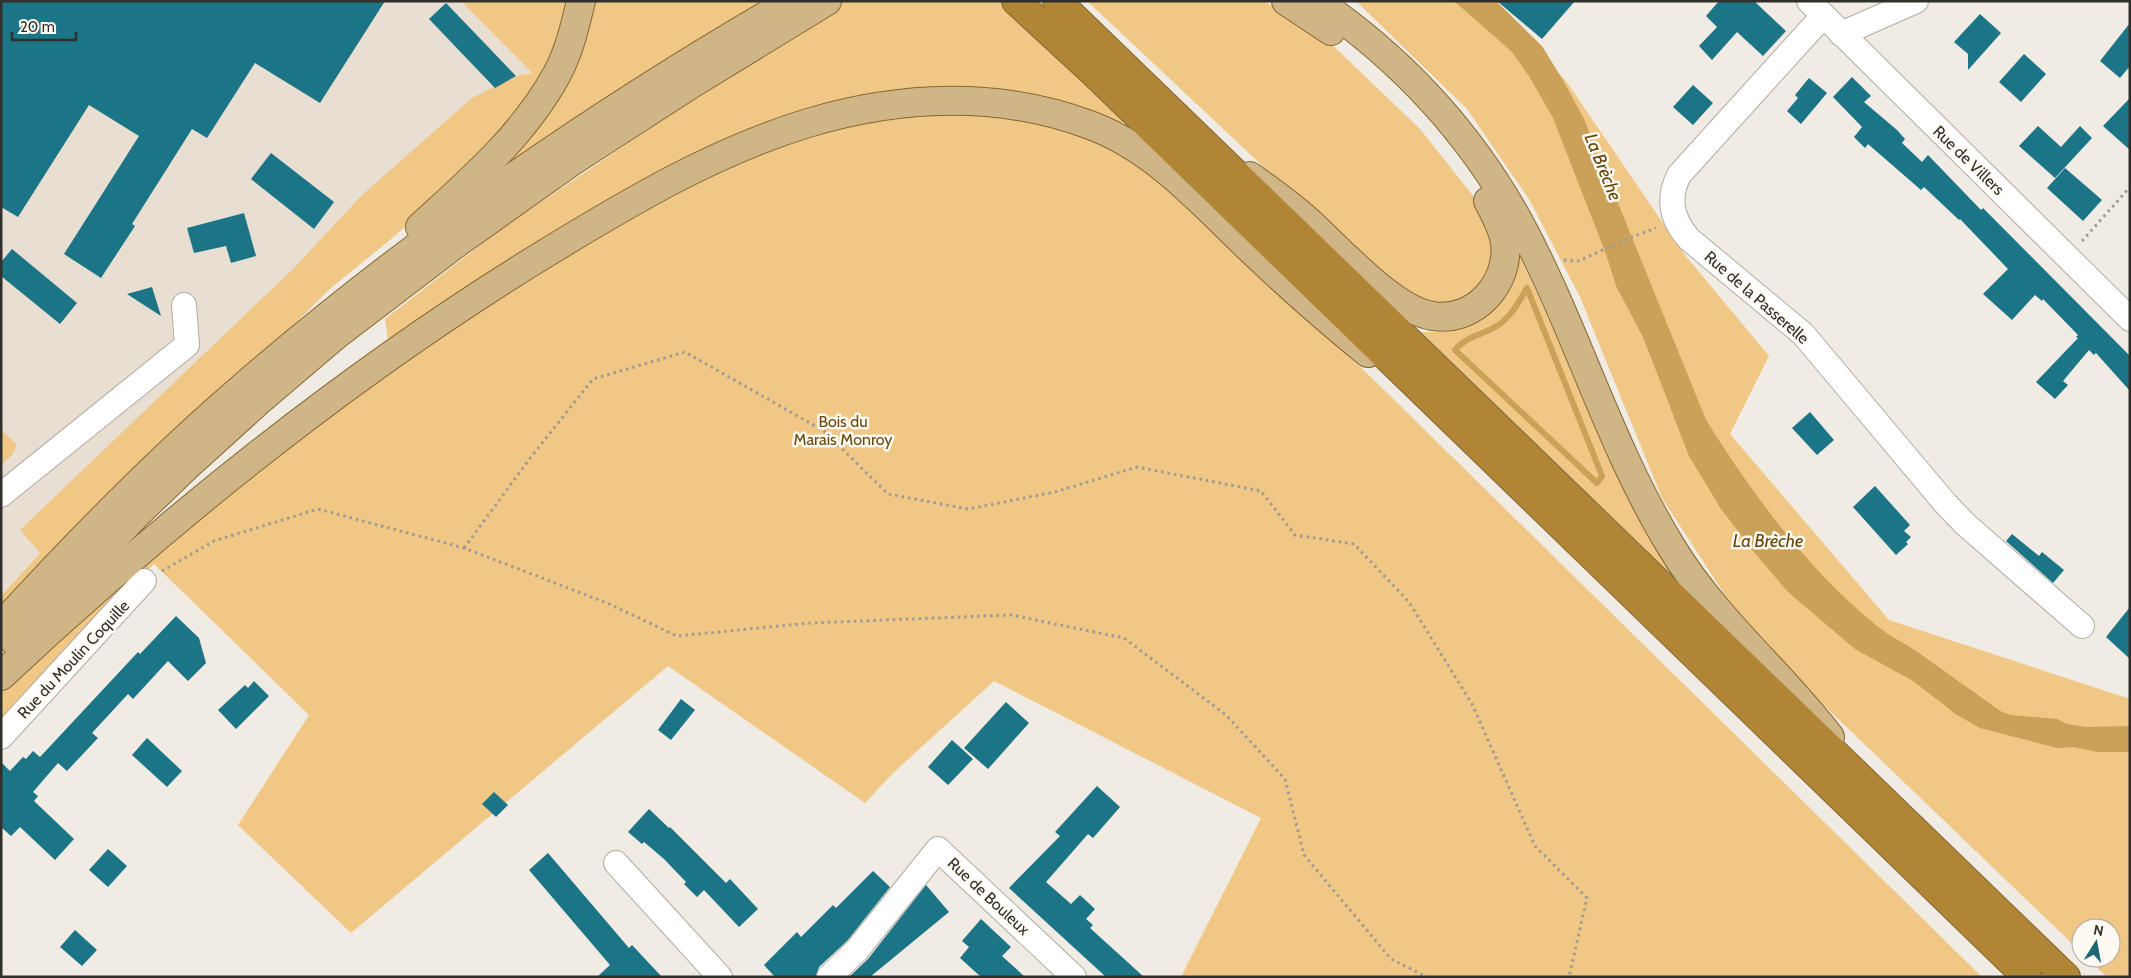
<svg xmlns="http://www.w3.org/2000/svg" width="2131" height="978" font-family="Cabin,sans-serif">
<rect width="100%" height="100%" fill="#f0ebe3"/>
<polygon fill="#e8ded1" points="1,1 461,1 532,73 77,510 1,596"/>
<g fill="#f0c785">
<polygon points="461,1 773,1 472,196 521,112 459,179 390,240 332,287 1,613 1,596 40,553 20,530 293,269 362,195 472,98 516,76 532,73"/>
<polygon points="845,1 999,1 1124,120 1118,125 1037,100 770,125 389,346 385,319 501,229 832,6"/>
<polygon points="1087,1 1264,1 1324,37 1420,129 1474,197 1495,236 1490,273 1475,294 1443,310 1384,280"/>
<polygon points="1356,1 1492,1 1566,81 1684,254 1769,356 1730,434 1889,620 2130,699 2130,977 2107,977 2087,958 2111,958 2111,928 2081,928 2081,952 1809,691 1732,606 1662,498 1580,297 1529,199 1467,109"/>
<polygon points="956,113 1047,122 1102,139 1148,165 1379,385 1982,977 1181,977 1261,818 994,681 893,773 865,803 668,666 351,933 238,825 309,715 154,564 145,573 132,573 123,581 127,588 1,726 1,686 143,556 391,366 589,237 765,146 886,114"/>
<polygon points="1516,248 1639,513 1672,575 1421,332 1448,332 1489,314 1512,287"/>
<polygon points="3,431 17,445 12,455 1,465"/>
</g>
<path fill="#cba058" d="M1454,1H1496L1542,46L1564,82L1584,119L1706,420C1753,495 1808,570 1877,626C1889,636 1903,642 1916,651C1945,671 1973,692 2002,712L2011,715L2057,719L2067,724L2086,727L2130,726V752H2098L2073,747L2057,748L1980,728L1957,715L1913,681L1855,649L1788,592L1754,552L1721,509L1689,456L1643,337L1616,286L1606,254L1553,118L1529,76L1512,52Z"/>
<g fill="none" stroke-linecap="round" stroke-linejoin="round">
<path stroke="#cba058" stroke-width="6" d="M1527,288L1602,476L1597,483L1455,350C1465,337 1482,335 1495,327C1510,319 1519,302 1527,288Z"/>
</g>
<g fill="#1b7586">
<polygon points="1,1 385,1 320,103 255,63 207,138 192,129 132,224 135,226 101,278 64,254 139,136 89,105 18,217 1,207"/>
<polygon points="1497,1 1575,1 1542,39"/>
<polygon points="1719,1 1754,1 1786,31 1763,56 1737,32 1712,60 1699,46 1717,27 1706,16"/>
<polygon points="446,3 516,76 495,88 429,19"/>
<polygon points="1980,14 2001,33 1968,70 1968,54 1954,42"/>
<polygon points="2130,23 2130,66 2120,78 2100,61"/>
<polygon points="2024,54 2046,74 2021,102 1999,82"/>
<polygon points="1852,77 1871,96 1864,102 1897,130 1905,139 1902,143 1922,162 1928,155 1981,210 1983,208 2130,356 2130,391 2096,353 2094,355 2089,350 2063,381 2068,385 2055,399 2036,382 2078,338 2076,337 2078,335 2043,299 2042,301 2035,295 2012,320 1983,294 2008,269 1960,219 1959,220 1924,187 1921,190 1868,144 1865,148 1854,137 1862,127 1833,97"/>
<polygon points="1809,78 1827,93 1801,124 1787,111 1798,98 1795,95"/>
<polygon points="1693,85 1713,103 1693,125 1673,107"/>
<polygon points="2130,98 2130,150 2103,126"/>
<polygon points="2038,126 2061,147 2080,126 2092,138 2055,178 2019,146"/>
<polygon points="271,153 334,202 314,229 251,179"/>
<polygon points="2065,168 2102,200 2083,221 2047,188"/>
<polygon points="244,213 256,256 231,263 226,246 194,253 187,228"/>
<polygon points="12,249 77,303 60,324 1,276 1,262"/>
<polygon points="152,287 161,316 127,294"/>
<polygon points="1810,412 1834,440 1817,455 1792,428"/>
<polygon points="1875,486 1910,525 1904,531 1911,537 1906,542 1908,544 1896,555 1853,507"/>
<polygon points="2012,534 2039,556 2042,552 2064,570 2053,583 2006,541"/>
<polygon points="2130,607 2130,659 2106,637"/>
<polygon points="176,616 199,638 206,663 188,681 168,661 133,699 128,694 92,733 98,738 67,771 58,763 33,792 38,796 34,801 74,839 55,860 20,827 11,836 1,827 1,762 10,771 23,757 26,759 33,751 40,757 138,652 140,654"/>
<polygon points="254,681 269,696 236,729 218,710 245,685 248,688"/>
<polygon points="681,699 695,710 671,740 658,730"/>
<polygon points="1006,702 1029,723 988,769 964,748"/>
<polygon points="147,738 182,771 167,787 132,755"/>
<polygon points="952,740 973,759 948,785 928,767"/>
<polygon points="1097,786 1120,807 1093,838 1088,834 1046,882 1071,904 1080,895 1095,909 1086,919 1093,925 1090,928 1144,977 1106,977 1009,888 1060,836 1055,832"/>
<polygon points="494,792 508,805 496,817 482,804"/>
<polygon points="649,809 669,828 670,827 726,883 730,879 758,909 739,927 704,890 697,897 684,884 686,882 664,859 644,842 642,844 628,832"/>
<polygon points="108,849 127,866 108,887 89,870"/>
<polygon points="548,853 629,948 632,945 662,977 597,977 610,965 529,870"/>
<polygon points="873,871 890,887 847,941 819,967 816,977 775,977 764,965 797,932 801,937 833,905 836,908"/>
<polygon points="926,885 949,912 870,977 849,977 868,959"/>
<polygon points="981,919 1011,947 1002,956 1025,977 981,977 960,958 969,947 962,941"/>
<polygon points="75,930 97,950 82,966 60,947"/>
</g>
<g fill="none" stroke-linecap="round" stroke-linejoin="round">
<defs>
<g id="minor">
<polyline points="1809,1 2130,319"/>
<path d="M1823,16L1679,175C1667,199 1672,220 1689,239L1803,334L1945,503L1965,524L2082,626"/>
<polyline points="1841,34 1916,1"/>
<polyline points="1,495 187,345 184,305"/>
<polyline points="1,737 144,581"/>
<polyline points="616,863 720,977"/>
<polyline points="829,977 857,950 938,849 1074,977"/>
</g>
<g id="major">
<polyline points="1286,1 1331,31"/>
<path d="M1317,1C1400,58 1470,133 1519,222C1576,327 1609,446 1672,548C1715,619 1780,672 1830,737"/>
<path d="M1250,176C1269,190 1289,204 1307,220C1337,247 1394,311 1433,316C1474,323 1510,283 1505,243C1503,228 1495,214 1488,201"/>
<path d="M420,227C470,181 524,135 557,74C569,52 575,26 581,1"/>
<path d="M1,626C73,547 148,470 228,400C401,248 592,116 791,1"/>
<polyline points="14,641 136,515 187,466 262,398 336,335 454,245 571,162 693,83 827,1"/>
<path d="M1,676C171,517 352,371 551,250C633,200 716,151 808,123C901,95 999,91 1090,125C1155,149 1202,203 1251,250C1289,286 1327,320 1368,353"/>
</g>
<g id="highway">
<polyline points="1016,1 1094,73 2027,977"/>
<polyline points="1057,1 2066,977"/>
</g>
</defs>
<use href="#minor" stroke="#b1aca4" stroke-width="26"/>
<use href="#major" stroke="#846732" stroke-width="30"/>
<use href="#highway" stroke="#846732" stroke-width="30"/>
<g stroke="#9e9a94" stroke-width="3" stroke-dasharray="2.5 4" stroke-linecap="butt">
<polyline points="2082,241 2130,187"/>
<polyline points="1564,260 1578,261 1632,237 1656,228"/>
<polyline points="464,548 531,457 593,379 685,352 824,431 888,494 968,509 1055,492 1137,467 1261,491 1295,535 1354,544 1409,602 1472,704 1535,846 1587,898 1569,977"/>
<polyline points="162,571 214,541 318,509 464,548 607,603 677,636 810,623 1011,615 1124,638 1226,715 1285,779 1304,855 1391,959 1427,977"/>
</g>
<use href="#minor" stroke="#fff" stroke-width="24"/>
<use href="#major" stroke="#d0b686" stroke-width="28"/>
<use href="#highway" stroke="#b18536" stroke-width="28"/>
</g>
<g text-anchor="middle" stroke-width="5" stroke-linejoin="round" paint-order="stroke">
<g font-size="16" fill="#312f2c" stroke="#fef9f1">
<text transform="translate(1969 160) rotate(44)" y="6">Rue de Villers</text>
<text transform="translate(1757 297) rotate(41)" y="6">Rue de la Passerelle</text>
<text transform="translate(73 659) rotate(-47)" y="6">Rue du Moulin Coquille</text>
<text transform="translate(989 896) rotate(43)" y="6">Rue de Bouleux</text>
</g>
<g font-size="16" fill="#664910" stroke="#fef9f1">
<text x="843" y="427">Bois du<tspan x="843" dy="18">Marais Monroy</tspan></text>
</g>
<g font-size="18" font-style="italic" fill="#63460b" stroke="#fef9f1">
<text transform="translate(1603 167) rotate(68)" y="6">La Brèche</text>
<text x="1768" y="547">La Brèche</text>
</g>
</g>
<rect width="2131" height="978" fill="none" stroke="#312f2c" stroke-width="5"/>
<g transform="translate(2096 943) rotate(11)"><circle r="24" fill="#fef9f1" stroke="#aca8a2"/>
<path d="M0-4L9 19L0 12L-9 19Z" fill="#1d6674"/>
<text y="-8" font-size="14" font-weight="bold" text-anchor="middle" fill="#312f2c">N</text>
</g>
<path d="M12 32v8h64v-8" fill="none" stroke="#312f2c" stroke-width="2.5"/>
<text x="20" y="32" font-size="15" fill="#312f2c" stroke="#fef9f1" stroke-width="4" paint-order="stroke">20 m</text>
</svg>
